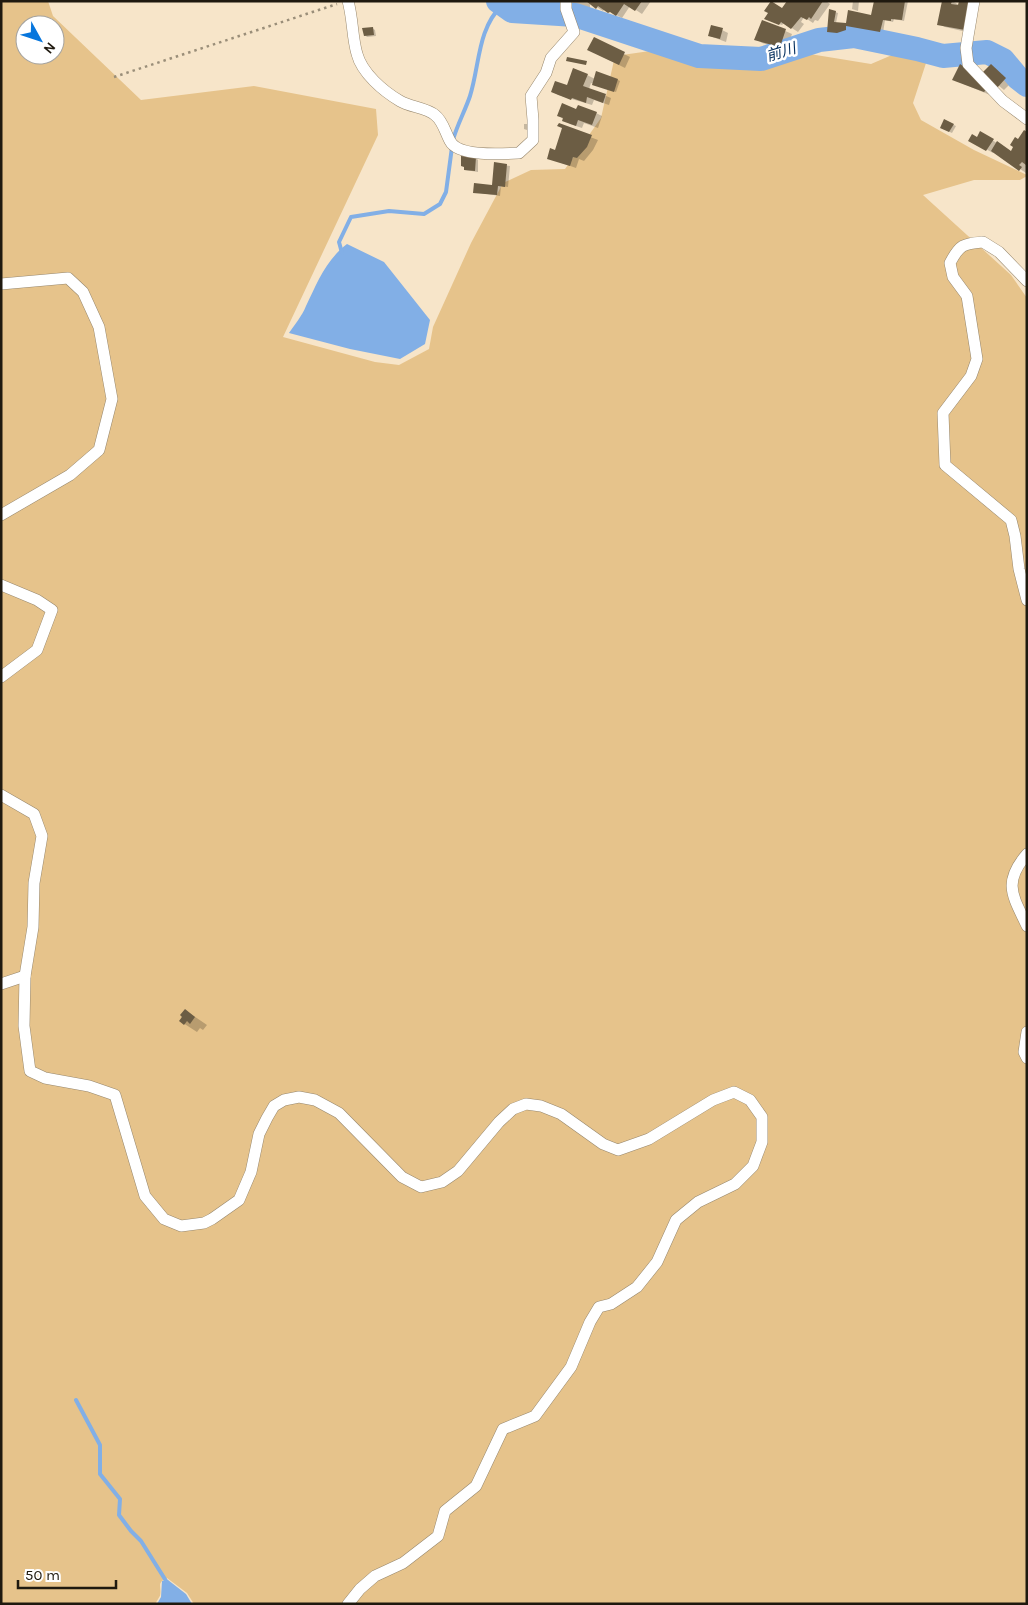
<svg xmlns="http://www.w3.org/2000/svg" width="1028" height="1605" font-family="Karla,'Noto Sans JP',sans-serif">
<rect width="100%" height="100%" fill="#f7e5c9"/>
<path fill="#e6c38b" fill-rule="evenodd" d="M1,1H48L53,16L141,100L254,86L376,109L378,135L283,337L375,362L399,365L429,349L433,327L471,243L503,183L531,170L565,169L601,118L615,56L657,50L738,52L773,48L871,64L899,52L927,60L913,103L921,120L974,150L1027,175V176L1020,180H974L923,195L1011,275L1027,298V1604H194L187,1593L167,1578C156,1583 162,1586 160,1596C159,1597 156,1603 155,1604H1ZM25,25H55V55H25Z"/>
<g fill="#82afe6">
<path d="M347,244L384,262L430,320L425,344L400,359L350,349L289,333C295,324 302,316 306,306C317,283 326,260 347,244Z"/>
<polygon points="168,1580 186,1594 192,1604 157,1604 161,1597 162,1581"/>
</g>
<g fill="#0003">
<polygon points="573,1 651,1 642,14 630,6 622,18 605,9 603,11 590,3 590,9 578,6 572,3"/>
<polygon points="788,1 826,1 830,4 818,21 815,20 813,23 804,17 801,22 804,24 798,32 784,23 782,25 768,20 783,10"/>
<polygon points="853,1 859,1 858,11 852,9"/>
<polygon points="875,1 908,1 904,21 894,19 893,22 885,20 883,33 849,26 848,31 840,34 828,31 835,12 838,13 836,23 847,24 872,16"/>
<polygon points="943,1 952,1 959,5 971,33 945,27 939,24"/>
<polygon points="763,21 792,34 786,50 762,43 756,39"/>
<polygon points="372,28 375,30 376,36 367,37 365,35"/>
<polygon points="722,30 728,33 726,42 710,36"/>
<polygon points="594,39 630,57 625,68 595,53"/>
<polygon points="966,69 990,95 954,80"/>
<polygon points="998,71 1012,82 1004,90 983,73"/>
<polygon points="587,75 595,79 618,80 620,81 616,92 591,83 589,89 611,98 609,105 594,100 592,105 558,95 553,92 567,86"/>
<polygon points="577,111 596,113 602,116 598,128 584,123 582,128 570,124 559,116"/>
<polygon points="944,121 956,126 952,133 941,128"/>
<polygon points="524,124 528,124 530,131 524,129"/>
<polygon points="559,125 598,140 593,150 584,161 579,159 576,168 548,158 556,151 563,128"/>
<polygon points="981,133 1011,152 1018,141 1027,133 1026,173 994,151 993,153 970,140 977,139"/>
<polygon points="476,158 478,160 478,172 465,170"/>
<polygon points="495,164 510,166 508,187 501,186 500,196 474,192 493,187"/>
<polygon points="185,1010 207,1025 203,1030 200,1028 197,1032 180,1021"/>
</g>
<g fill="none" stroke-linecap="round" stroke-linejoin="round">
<g stroke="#82afe6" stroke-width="4">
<path d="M453,140C457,125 465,111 470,96C480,64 477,30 502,5"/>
<polyline points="342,253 339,242 351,217 389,211 424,214 440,204 446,192 452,147"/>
<polyline points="76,1400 100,1445 100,1474 120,1499 119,1515 131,1531 141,1541 168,1584"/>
</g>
<polyline stroke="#82afe6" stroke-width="24" points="498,1 512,11 575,15 699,56 761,59 819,40 854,36 917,49 943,56 987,52 1003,60 1018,78 1027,85"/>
</g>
<g fill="#6c5d44">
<polygon points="586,1 642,1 635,11 624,4 616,16 610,12 608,13 598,6 596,9"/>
<polygon points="771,1 782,8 787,1 823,1 811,19 809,17 807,20 801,17 791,29 781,22 779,25 764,19 768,13 764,11"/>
<polygon points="874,1 905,1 902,20 891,19 891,21 883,20 880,32 846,26 846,30 837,33 827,32 829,9 836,11 834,22 846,23 848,10 871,15"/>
<polygon points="942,1 952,1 951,4 958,5 959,1 970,1 965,30 937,25"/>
<polygon points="762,20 786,29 780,47 754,40"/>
<polygon points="711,25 723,28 720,39 708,36"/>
<polygon points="373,27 374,35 364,36 362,28"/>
<polygon points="594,37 625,52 619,65 587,50"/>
<polygon points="567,57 587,61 586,65 566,61"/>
<polygon points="960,64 972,72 987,89 984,92 952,80"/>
<polygon points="991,64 1006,78 997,88 982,73"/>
<polygon points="573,68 588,74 583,86 606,94 603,103 587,97 586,103 572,98 571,100 551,92 555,81 567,85"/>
<polygon points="596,71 618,79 614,92 592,85"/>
<polygon points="562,103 576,109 578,105 597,112 592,125 578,120 576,126 562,121 563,118 557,116"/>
<polygon points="944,119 954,124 949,132 940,128"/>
<polygon points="559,123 592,135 587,147 577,158 573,157 570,166 547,159 550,148 555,150 562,128 557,126"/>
<polygon points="1024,130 1027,132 1027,163 1026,165 1022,162 1019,165 1022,167 1019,171 991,151 997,141 1011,151 1013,147 1010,145 1015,137 1018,139"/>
<polygon points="980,131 994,139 986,151 968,141 972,134 977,137"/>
<polygon points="461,156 476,157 475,171 464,170 464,167 461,166"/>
<polygon points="494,162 507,164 505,187 498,186 497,195 473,193 474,183 492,185"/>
<polygon points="185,1009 195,1017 190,1024 187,1021 184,1025 179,1021 182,1017 180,1015"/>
</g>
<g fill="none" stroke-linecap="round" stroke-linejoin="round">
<defs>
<g id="street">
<path d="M348,1C353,19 352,37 357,54C362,73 383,91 400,101C410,107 427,108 435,115C443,121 445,132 450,141C458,157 503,154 519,153L533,140V120L531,96L546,73L551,58L574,32L566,9V1"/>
<polyline points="974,1 966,48 968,64 1003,101 1027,119"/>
<path d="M1027,281L999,252L983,242C963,244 960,244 950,263L953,277L967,296L977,359L971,376L943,413L945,465L1011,520L1015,536L1019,569L1027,600"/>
<polyline points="1,284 68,278 83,292 99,327 112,399 99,450 70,475 1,515"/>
<polyline points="1,585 37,600 52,610 37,650 1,677"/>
<polyline points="1,795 34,814 42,836 34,883 33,927 25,976 24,1026 30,1071 45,1078 89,1086 115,1095 145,1196 164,1219 181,1226 204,1223 212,1219 239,1200 251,1172 259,1134 267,1118 274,1106 284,1100 299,1097 315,1100 339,1113 402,1177 421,1187 442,1182 458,1171 499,1122 513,1109 526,1104 541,1106 561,1114 603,1144 618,1150 649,1139 713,1100 734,1092 750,1100 762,1117 762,1142 753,1166 735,1184 698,1202 676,1220 657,1262 637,1287 611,1304 599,1307 590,1322 571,1367 535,1416 503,1429 476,1486 445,1511 438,1536 403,1563 375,1576 360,1589 348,1604"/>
<path d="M1027,854C1002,883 1013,896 1027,926"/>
<polyline points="1,984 25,976"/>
<polyline points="1027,1032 1024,1052 1027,1058"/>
</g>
</defs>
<use href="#street" stroke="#97876d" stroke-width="12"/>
<polyline stroke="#9a8e79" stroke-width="2.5" stroke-dasharray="2.5 4" stroke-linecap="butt" points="114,77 337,4"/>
<use href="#street" stroke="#fff" stroke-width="11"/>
</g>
<g text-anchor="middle" stroke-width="5" stroke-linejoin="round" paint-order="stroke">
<g font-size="15" font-style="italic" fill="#002c5c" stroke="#fff">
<text transform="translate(781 52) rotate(-17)" y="5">前川</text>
</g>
</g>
<rect width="1028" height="1605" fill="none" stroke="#1f190f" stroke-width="5"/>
<g transform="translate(40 40) rotate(130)"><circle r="24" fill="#ffffff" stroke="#a5a39f"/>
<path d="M0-4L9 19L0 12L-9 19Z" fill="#0776dd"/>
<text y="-8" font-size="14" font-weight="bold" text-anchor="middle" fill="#1f190f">N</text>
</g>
<path d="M18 1580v8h98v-8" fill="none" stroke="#1f190f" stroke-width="2.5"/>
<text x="25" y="1580" font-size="15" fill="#1f190f" stroke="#ffffff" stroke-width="4" paint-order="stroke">50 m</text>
</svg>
